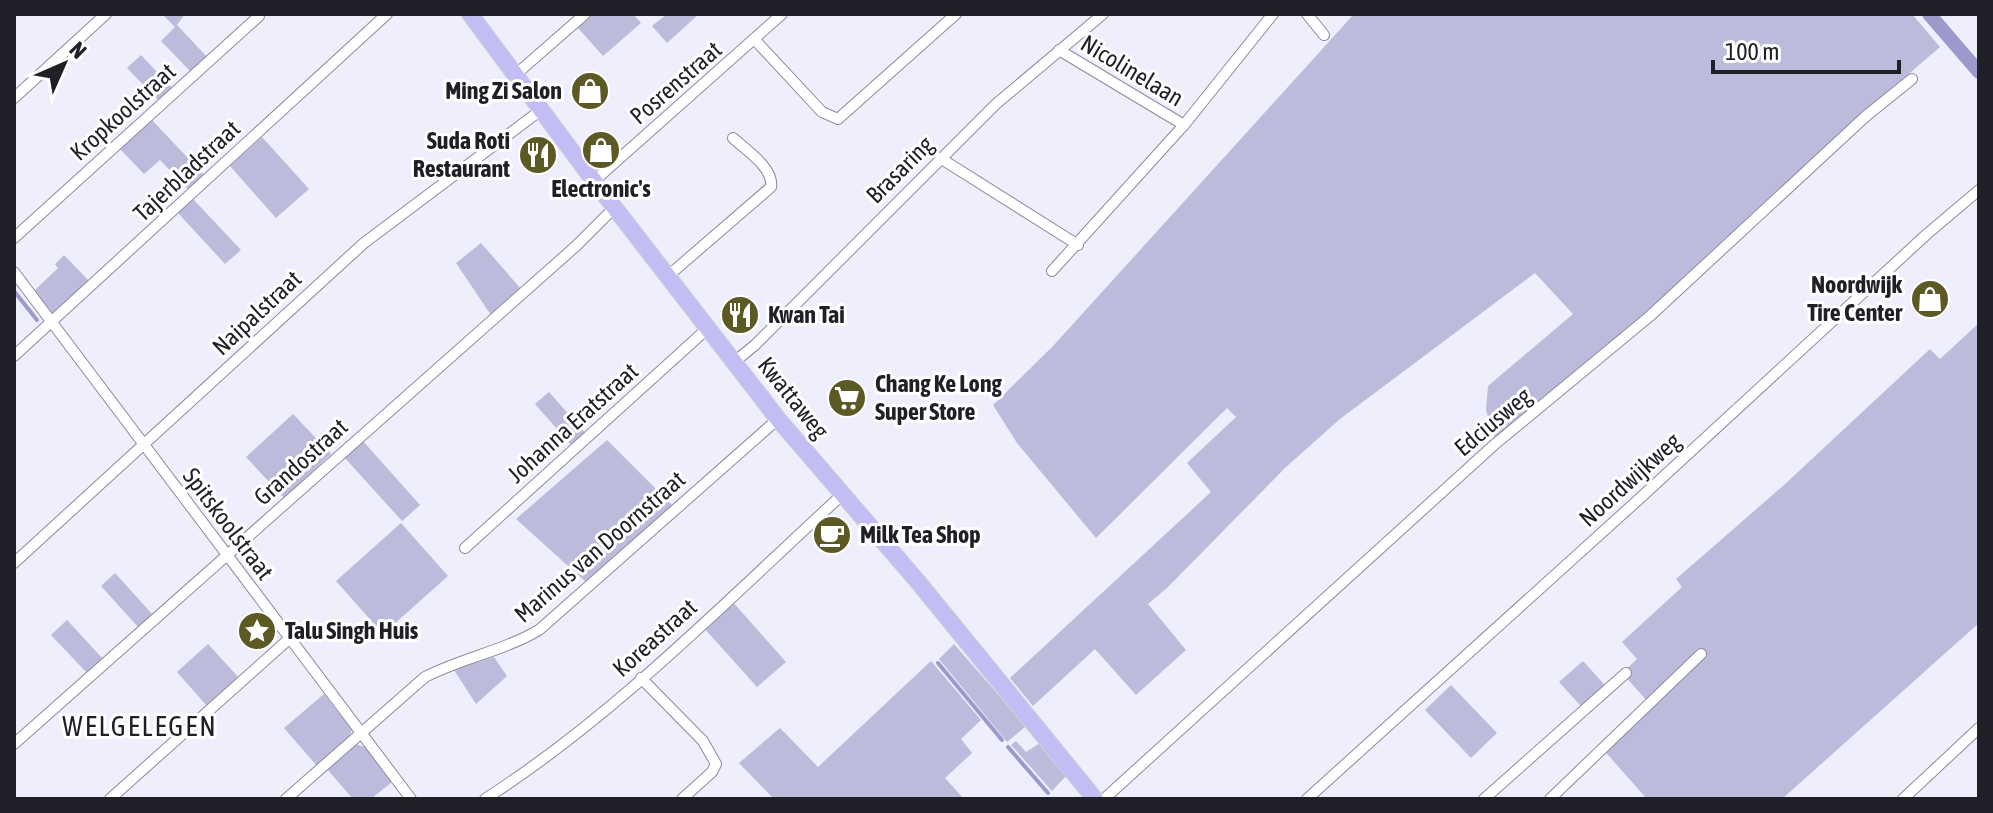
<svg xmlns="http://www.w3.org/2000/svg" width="1993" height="813" font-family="'Asap Condensed',sans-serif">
<rect width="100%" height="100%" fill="#eeeefd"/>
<g fill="#bcbbdb">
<polygon points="162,14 185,14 177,25 208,58 192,73 161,41 175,27"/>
<polygon points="593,14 633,14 641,23 603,56 578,28"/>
<polygon points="667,14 699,14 667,43 652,26"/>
<polygon points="1354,14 1912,14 1940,47 1863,113 1632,327 1495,439 1486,410 1488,386 1573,314 1535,273 1340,419 1285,468 1168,587 1148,604 1186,650 1136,695 1095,649 1033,706 1010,678 1211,492 1187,463 1236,417 1227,408 1096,538 1017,443 993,405 1054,345"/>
<polygon points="141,55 174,90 161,103 127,68"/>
<polygon points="150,118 204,175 189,190 160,160 144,174 119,148"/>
<polygon points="262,137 309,189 276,218 230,166"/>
<polygon points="193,199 241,250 225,264 178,213"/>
<polygon points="481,243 521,289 491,315 456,263"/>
<polygon points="64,255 89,281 52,313 34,291 58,268 55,264"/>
<polygon points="1979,323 1979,623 1782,799 1647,799 1601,747 1649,703 1622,673 1637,659 1622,642 1682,587 1676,579 1784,485 1930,349 1940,359"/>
<polygon points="549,392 587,435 573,447 535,404"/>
<polygon points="293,414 331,454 284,498 246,457"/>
<polygon points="362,440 420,505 402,521 344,457"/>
<polygon points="607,440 673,506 587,583 516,519"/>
<polygon points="401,523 448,576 383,634 336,581"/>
<polygon points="115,573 153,615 139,628 101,586"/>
<polygon points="732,601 786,662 757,687 703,627"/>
<polygon points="67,620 103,659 87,673 51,635"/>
<polygon points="208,644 239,678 207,706 177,672"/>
<polygon points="954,644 1026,726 1007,742 939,659"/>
<polygon points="494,657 507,676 476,704 454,670"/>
<polygon points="931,661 981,720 961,739 972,753 945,778 964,799 774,799 739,763 780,728 818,767"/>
<polygon points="1583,661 1612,693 1588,714 1559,682"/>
<polygon points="1451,685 1497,733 1471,758 1425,710"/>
<polygon points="324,694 352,730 348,739 317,766 284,728"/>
<polygon points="1016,741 1026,752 1040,743 1066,776 1052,791 1011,745"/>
<polygon points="355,744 365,747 392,782 371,799 353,799 327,769"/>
</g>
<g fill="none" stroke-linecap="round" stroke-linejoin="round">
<g stroke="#9c9aca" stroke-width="4">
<polyline points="14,291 37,320"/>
<polyline points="938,663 1002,740"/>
<polyline points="1008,747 1048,793"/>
</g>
<polyline stroke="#9c9aca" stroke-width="14" points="1929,14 1979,72"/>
<defs>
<g id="street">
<polyline points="1307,14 1324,35"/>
<polyline points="755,40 822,112 838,119 956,14"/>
<polyline points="1059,50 1184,125"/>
<polyline points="514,76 585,14"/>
<polyline points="14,98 106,14"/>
<polyline points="940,158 1078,245"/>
<polyline points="594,181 782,14"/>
<polyline points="14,238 259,16"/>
<polyline points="1052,271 1184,125 1273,14"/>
<polyline points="14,272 411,799"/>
<path d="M668,276L771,187C774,168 746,150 733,138"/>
<polyline points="14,356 387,14"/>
<polyline points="733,363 755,345 996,104 1103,14"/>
<polyline points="465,548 708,328"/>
<polyline points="14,563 364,243 541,110"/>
<polyline points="641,678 703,741 716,764 712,772 682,799"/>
<polyline points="14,744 576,246 614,208"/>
<polyline points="110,799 289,639"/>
<path d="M286,799L425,677C462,658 503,651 539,630L778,419"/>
<path d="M485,799C616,715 728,599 843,494"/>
<polyline points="1104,799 1494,445 1650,316 1866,116 1912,79"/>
<polyline points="1307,799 1638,500 1927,234 1979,190"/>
<polyline points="1484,799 1626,673"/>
<polyline points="1550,799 1701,654"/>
<polyline points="1903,799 1979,728"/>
</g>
<polyline id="primary" points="470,14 594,181 778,419 919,583 1095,799"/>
</defs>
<use href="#street" stroke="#8b8ba1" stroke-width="12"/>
<use href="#primary" stroke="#d2d2d4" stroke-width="18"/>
<use href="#street" stroke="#fff" stroke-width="10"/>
<use href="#primary" stroke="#c2bdf2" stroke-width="16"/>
</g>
<defs>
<symbol id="shop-disc" viewBox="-11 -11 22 22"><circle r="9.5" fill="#5c5925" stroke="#fff"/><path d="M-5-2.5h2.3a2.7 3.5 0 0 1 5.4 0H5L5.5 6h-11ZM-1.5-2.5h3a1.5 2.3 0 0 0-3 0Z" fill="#fff"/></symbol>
<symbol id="restaurant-disc" viewBox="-11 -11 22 22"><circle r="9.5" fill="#5c5925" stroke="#fff"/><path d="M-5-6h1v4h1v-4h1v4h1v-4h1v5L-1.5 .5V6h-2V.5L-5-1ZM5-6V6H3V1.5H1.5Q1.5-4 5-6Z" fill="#fff"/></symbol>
<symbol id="supermarket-disc" viewBox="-11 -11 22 22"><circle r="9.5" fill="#5c5925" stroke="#fff"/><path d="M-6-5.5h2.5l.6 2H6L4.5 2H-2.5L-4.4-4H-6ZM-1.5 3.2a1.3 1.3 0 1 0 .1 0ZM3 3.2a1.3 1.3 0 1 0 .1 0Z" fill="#fff"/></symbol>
<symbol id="cafe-disc" viewBox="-11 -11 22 22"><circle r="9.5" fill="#5c5925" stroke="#fff"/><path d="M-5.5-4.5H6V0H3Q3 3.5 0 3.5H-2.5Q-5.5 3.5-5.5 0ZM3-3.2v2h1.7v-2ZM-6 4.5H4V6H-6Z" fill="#fff"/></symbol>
<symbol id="sight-disc" viewBox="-11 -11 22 22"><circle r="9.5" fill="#5c5925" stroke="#fff"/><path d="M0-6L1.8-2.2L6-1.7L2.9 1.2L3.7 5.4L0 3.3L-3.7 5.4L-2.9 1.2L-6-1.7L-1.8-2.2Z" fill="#fff"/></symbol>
</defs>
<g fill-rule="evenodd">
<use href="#shop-disc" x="568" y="69" width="44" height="44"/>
<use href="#shop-disc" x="579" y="128" width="44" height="44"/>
<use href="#restaurant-disc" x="516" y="133" width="44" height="44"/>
<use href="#shop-disc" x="1908" y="277" width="44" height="44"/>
<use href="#restaurant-disc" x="718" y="293" width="44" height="44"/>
<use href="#supermarket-disc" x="825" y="376" width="44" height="44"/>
<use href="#cafe-disc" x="810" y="513" width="44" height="44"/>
<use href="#sight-disc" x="235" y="609" width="44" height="44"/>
</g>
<g text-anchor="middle" stroke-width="6" stroke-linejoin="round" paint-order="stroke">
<g font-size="24" fill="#1f1f27" stroke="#fff">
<text transform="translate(1132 71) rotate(31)" y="8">Nicolinelaan</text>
<text transform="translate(676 83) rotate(-41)" y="8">Posrenstraat</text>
<text transform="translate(123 112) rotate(-42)" y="8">Kropkoolstraat</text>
<text transform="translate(900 170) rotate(-45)" y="8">Brasaring</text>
<text transform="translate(187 171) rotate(-43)" y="8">Tajerbladstraat</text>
<text transform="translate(257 313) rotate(-43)" y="8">Naipalstraat</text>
<text transform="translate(793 398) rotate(51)" y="8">Kwattaweg</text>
<text transform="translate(1493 422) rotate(-40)" y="8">Edciusweg</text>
<text transform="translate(573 423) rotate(-42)" y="8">Johanna Eratstraat</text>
<text transform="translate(301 462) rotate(-42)" y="8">Grandostraat</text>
<text transform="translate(1630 480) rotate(-42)" y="8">Noordwijkweg</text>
<text transform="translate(228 524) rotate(53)" y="8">Spitskoolstraat</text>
<text transform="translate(600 547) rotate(-41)" y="8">Marinus van Doornstraat</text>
<text transform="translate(655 638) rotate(-42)" y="8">Koreastraat</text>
</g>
<g font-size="24" font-weight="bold" fill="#1f1f27" stroke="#fff" text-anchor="start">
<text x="562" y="99" text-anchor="end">Ming Zi Salon</text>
<text x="510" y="149" text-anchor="end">Suda Roti<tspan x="510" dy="28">Restaurant</tspan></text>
<text x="601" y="197" text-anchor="middle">Electronic's</text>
<text x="1902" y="293" text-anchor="end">Noordwijk<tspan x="1902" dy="28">Tire Center</tspan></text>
<text x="768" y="323">Kwan Tai</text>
<text x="875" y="392">Chang Ke Long<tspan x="875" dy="28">Super Store</tspan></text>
<text x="860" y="543">Milk Tea Shop</text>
<text x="285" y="639">Talu Singh Huis</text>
</g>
<g font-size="28" letter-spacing="2" fill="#1f1f27" stroke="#fff">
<text x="140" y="736">WELGELEGEN</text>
</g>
</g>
<rect width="1993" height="813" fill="none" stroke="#1f1f27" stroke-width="32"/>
<g transform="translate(64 64) rotate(45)" stroke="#ffffff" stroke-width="6" paint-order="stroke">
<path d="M0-6L14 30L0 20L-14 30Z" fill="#1f1f27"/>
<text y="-12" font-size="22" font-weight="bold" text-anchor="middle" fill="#1f1f27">N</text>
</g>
<path d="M1713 60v12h186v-12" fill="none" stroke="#1f1f27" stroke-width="4"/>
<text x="1725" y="60" font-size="24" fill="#1f1f27" stroke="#ffffff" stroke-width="6" paint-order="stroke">100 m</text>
</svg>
